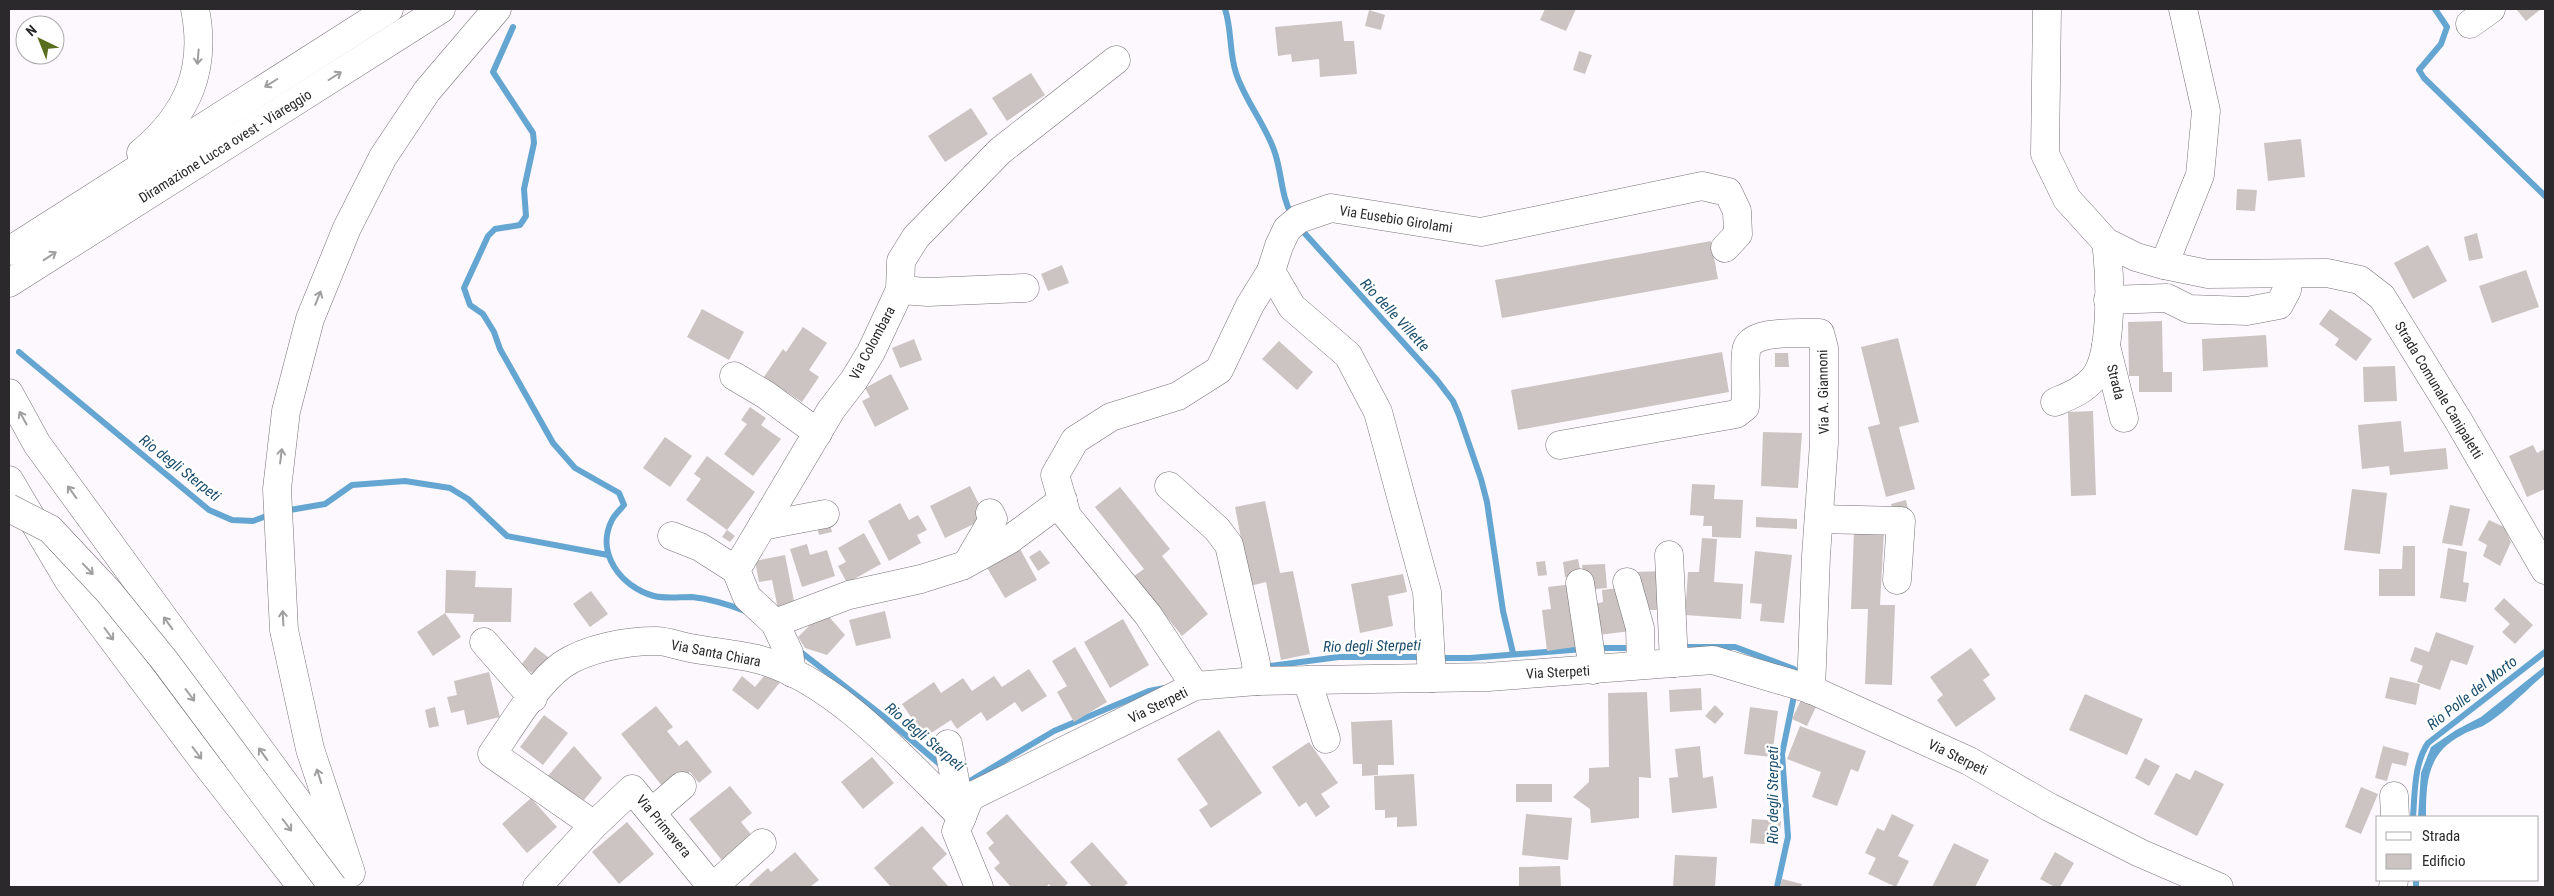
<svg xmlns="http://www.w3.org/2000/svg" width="2554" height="896" font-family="'Roboto Condensed',sans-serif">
<rect width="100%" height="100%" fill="#fdf8fd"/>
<path fill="#64a6d1" d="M2545,666V674C2527,689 2503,715 2483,726C2476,729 2468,731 2462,735C2427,753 2426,782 2426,817H2418L2421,773L2431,747L2456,730L2481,717Z"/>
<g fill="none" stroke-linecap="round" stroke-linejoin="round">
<g stroke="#64a6d1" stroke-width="6">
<path d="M1225,9C1232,30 1229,52 1236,73C1245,101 1266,125 1275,153C1282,174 1281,196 1292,216"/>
<polyline points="2435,9 2447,27 2441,44 2419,70 2424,78 2545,196"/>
<path d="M513,27L493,72L533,133L534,143L524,189L526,216L520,225L495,229L488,236L464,288L470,305L483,314L494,332L500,349L553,443L575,468L619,493L624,505C621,509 615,514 612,520C595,553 621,587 654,596C666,599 679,597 692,597C712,599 730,605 748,612"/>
<polyline points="1299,227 1437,380 1453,401 1459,415 1481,479 1487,502 1503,611 1513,653"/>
<polyline points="19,352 209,510 232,520 253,521 272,514"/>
<polyline points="284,511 325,504 352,485 405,481 450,488 468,499 507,536 608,555"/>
<polyline points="1679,647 1735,647 1794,669 1798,673 1797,676"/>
<polyline points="1597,648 1634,648"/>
<polyline points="797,649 883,716 943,767"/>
<polyline points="1437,658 1470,658 1584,649"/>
<polyline points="1263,667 1339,657 1425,657"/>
<polyline points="963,785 1054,731 1149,691 1165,688"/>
<path d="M2413,817C2415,792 2414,764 2428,743L2545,652"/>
<polyline points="2416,880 2416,887"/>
<polyline points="1777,887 1788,837 1782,754 1795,691"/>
</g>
</g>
<g fill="#ccc4c2">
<polygon points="1545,9 1576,9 1566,31 1540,20"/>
<polygon points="2516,9 2541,9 2526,21"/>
<polygon points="1369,10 1385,15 1381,30 1365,26"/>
<polygon points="1342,21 1344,41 1354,41 1357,74 1320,77 1319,59 1292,62 1291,54 1278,56 1275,27"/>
<polygon points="1579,51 1592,55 1585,74 1573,70"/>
<polygon points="1031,73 1045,95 1007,121 992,98"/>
<polygon points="971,108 988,134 945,162 928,136"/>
<polygon points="2301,139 2305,177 2268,181 2264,143"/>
<polygon points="2237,189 2257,190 2255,211 2236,210"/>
<polygon points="2477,233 2483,258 2469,261 2464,237"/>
<polygon points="1711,241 1718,279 1502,318 1495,280"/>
<polygon points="2428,245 2447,281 2413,299 2394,263"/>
<polygon points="1062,265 1069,283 1048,291 1041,274"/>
<polygon points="2526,270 2539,307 2492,323 2479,286"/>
<polygon points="702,309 744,332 729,360 687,337"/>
<polygon points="2330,309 2372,339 2356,361 2335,345 2339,339 2319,324"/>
<polygon points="2162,321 2163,372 2172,372 2172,392 2139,392 2139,376 2129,376 2128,322"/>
<polygon points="803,327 827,343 809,370 819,377 802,402 764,377 783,349 786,352"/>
<polygon points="2266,335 2268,367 2203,371 2202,339"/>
<polygon points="1898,338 1919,422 1899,427 1915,489 1886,497 1868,427 1880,424 1861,347"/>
<polygon points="914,339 922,360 900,368 892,348"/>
<polygon points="1279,341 1313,372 1297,390 1262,359"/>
<polygon points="1722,352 1729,392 1518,430 1511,390"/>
<polygon points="1775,353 1788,353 1789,367 1775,367"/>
<polygon points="2395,366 2397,401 2364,402 2363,367"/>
<polygon points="891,374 909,409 875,427 862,401 870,397 865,388"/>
<polygon points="750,407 766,418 761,425 781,439 753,476 724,454 747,424 741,420"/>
<polygon points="2093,411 2096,495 2071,496 2068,412"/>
<polygon points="2401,421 2404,452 2446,448 2448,469 2390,475 2389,466 2362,469 2358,425"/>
<polygon points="1763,432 1802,433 1798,488 1761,486"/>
<polygon points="665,437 692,456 670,487 643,468"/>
<polygon points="2533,445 2537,453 2545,449 2545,489 2527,497 2509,456"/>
<polygon points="707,456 755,492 727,530 686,500 701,479 694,474"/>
<polygon points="1692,484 1715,485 1714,499 1743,500 1741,538 1712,537 1712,526 1703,526 1704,516 1690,515"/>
<polygon points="970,486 986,518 945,538 930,506"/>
<polygon points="1120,487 1170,549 1162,556 1208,614 1182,636 1134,576 1144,569 1095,507"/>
<polygon points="2352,489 2387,493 2380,554 2344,550"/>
<polygon points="1906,500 1909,514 1895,518 1891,504"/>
<polygon points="1265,501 1280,573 1293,571 1310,654 1281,660 1266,582 1250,586 1235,507"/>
<polygon points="900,503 909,520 918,515 927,530 917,535 921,543 889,561 868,521"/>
<polygon points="2450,505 2470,509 2462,546 2442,543"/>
<polygon points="828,517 832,532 819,535 815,521"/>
<polygon points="1756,517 1797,519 1797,529 1756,527"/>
<polygon points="2489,520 2504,527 2511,542 2500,566 2483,556 2487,545 2478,540"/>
<polygon points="727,530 735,536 730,542 722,537"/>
<polygon points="1854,530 1884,531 1880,605 1895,605 1892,685 1865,684 1868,609 1851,609"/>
<polygon points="864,533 881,564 847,583 838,566 846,562 838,548"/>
<polygon points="1702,538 1717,539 1714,582 1743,584 1741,619 1685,615 1688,572 1699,572"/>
<polygon points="807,544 810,555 827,550 835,576 802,587 790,549"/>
<polygon points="2403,546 2415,546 2415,596 2379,596 2379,569 2402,569"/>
<polygon points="1019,547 1037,580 1005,598 986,566"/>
<polygon points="2448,548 2467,552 2463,582 2469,583 2466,602 2440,598"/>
<polygon points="1040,550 1050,563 1038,571 1029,557"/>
<polygon points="1755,551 1792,555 1784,623 1760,621 1762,604 1750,603"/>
<polygon points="785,555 795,606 778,609 772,580 759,582 755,561"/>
<polygon points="1578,559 1581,574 1565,577 1563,562"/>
<polygon points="1545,561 1547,575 1538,576 1536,562"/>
<polygon points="1605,564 1607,588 1584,590 1582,565"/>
<polygon points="446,570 476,571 475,587 512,588 511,622 473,622 474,614 445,613"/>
<polygon points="1667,571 1667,610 1642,610 1632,572"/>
<polygon points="1403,574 1407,592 1388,596 1393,626 1360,633 1351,584"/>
<polygon points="1573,584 1581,646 1547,651 1542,610 1551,609 1548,587"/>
<polygon points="1626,587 1631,631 1598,635 1595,604 1603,602 1602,590"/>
<polygon points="591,591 608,614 590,627 573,604"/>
<polygon points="2504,598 2533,625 2515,644 2502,632 2510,624 2494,609"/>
<polygon points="824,611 845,635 827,655 805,648 798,637"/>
<polygon points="885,611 891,638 856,646 849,620"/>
<polygon points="445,613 461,637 433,656 417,632"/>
<polygon points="1123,619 1149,665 1110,688 1084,642"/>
<polygon points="2436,632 2474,646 2467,665 2451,660 2440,690 2417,682 2423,666 2410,661 2415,647 2429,652"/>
<polygon points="535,647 552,660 539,678 521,665"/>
<polygon points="1075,647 1107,702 1074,722 1057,692 1067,686 1052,661"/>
<polygon points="1971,648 1990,675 1983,680 1996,699 1956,727 1937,700 1943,695 1930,677"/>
<polygon points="1029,669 1047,696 1022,712 1015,702 987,721 981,712 957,729 951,720 925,737 902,704 934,682 941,693 963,678 972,691 994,676 1002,687"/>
<polygon points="768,671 781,681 758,710 732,690 742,676 755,687"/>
<polygon points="489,672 500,717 467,725 464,710 451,713 447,697 457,695 454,681"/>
<polygon points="2390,677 2420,684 2416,705 2385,698"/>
<polygon points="1701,688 1702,710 1670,712 1669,690"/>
<polygon points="1647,692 1651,778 1639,777 1639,818 1591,823 1590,809 1573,797 1589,782 1589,768 1609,767 1608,693"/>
<polygon points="2085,694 2143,719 2127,755 2069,730"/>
<polygon points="1801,700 1816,707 1807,726 1792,719"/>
<polygon points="1715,705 1724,714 1715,724 1705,716"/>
<polygon points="656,706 673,727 667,731 679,746 687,740 712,772 699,783 690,772 666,791 621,734"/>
<polygon points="435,707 439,726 429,728 425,710"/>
<polygon points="1750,707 1778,711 1772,757 1744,754"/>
<polygon points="544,715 568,733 543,765 520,747"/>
<polygon points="1392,720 1394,765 1378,765 1378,775 1362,776 1362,764 1353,764 1351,722"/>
<polygon points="1800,726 1866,751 1858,772 1851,769 1837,806 1812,797 1821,772 1787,759"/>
<polygon points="1219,730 1262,793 1211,828 1199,810 1208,804 1177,759"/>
<polygon points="1309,742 1338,783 1321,794 1330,807 1316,817 1306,802 1299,807 1272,767"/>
<polygon points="574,746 602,778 584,800 547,777"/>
<polygon points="1700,746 1703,778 1713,776 1717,808 1672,813 1669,778 1678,777 1675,749"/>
<polygon points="2383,746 2409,753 2406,766 2392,763 2387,781 2375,778"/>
<polygon points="872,757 894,783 863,809 841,782"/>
<polygon points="2145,758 2160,766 2149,786 2135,778"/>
<polygon points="2195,770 2224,784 2197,836 2154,814 2176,773 2190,780"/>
<polygon points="1414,774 1417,826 1397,827 1397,817 1385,818 1385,810 1375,810 1374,776"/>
<rect x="1516" y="784" width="36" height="18"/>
<polygon points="730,786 752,813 741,822 754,838 724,863 689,819"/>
<polygon points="2361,787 2378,794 2361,834 2345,827"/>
<polygon points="531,798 557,827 527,853 502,824"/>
<polygon points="1007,814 1068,883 1064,887 1051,887 1049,884 1046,887 1011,887 994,868 1000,863 988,848 994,843 986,833"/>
<polygon points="1526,814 1572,818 1568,860 1522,855"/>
<polygon points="1892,814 1914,825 1898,856 1909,861 1896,887 1868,874 1876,858 1865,853 1877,828 1884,831"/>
<polygon points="1752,819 1781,821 1779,845 1750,843"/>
<polygon points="627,822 654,854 619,884 592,852"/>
<polygon points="922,826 947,854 932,868 949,887 891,887 874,868"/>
<polygon points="1092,842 1128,883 1123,887 1092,887 1070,862"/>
<polygon points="1954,843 1989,860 1975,887 1932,887"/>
<polygon points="795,852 819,880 810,887 751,887 749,885 768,868 771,872"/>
<polygon points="2055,852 2074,863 2060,887 2055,887 2040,879"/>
<polygon points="1675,855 1717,857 1715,887 1673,887"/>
<polygon points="1560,866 1561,887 1519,887 1519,867"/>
<polygon points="1782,879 1802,884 1801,887 1780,887"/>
</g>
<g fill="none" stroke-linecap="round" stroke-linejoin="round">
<defs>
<g id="minor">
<polyline points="2047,9 2045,154 2067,199 2106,242 2136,257 2164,265 2208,274 2327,273 2360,280 2382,297 2458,420 2545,570"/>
<polyline points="2470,24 2491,9"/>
<polyline points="2164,265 2200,175 2206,111 2183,9"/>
<polyline points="900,290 928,292 1025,288"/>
<polyline points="2108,300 2167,298 2189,309 2247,311 2279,305 2287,290 2289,274"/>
<polyline points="2106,346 2124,418"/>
<polyline points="734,376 766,395 818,433"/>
<path d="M2055,402C2069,396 2083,391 2094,378C2114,354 2110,272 2106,242"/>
<path d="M1560,445L1736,414L1745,407C1747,388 1744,369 1746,352C1748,328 1802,334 1820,333L1824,348V443L1816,556L1811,690"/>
<polyline points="1169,486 1217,529 1229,545 1256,663 1257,681"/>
<polyline points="1819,519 1901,521 1897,580"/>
<polyline points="762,526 825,514"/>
<polyline points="672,536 700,547 736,570"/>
<polyline points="1669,555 1674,663"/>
<polyline points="968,562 993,519 990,513"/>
<polyline points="1627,582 1640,628 1641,665"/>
<polyline points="1580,583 1593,670"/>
<polyline points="775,623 849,595 921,579 962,566 1009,540 1063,500"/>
<polyline points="484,642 533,698"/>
<polyline points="792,673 789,653 775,623 747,597 736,570 831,410 854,380 871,352 900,290 901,261 916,237 1000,151 1116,60"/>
<polyline points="1432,678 1427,592 1378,412 1348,355 1292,307 1271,271 1279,246 1287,229 1299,219 1331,208 1481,232 1702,186 1728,192 1737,211 1738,234 1725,248"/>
<polyline points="1307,680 1326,739"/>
<polyline points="1195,686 1148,615 1067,516 1055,475 1075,440 1111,417 1178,396 1219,370 1250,305 1271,271"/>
<polyline points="948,744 962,817"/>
<polyline points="2394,796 2395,817"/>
<polyline points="652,812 682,786"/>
<path d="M594,825L492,754C511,727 535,685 562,665C587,648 627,641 656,641C667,641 679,646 690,648C712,652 735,654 757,659C835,679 906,762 962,817"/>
<polyline points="537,887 594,825 632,789 712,887"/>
<polyline points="713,887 762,843"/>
<polyline points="979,887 956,831 970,797 1195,686 1257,681 1488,677 1713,660 1810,689 1969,761 2049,807 2140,853 2219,887"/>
<polyline points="2393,887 2394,880"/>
</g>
<g id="highway">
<path d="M141,153C188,114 207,69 195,9"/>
<polyline points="9,251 389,9"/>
<polyline points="9,283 441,9"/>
<polyline points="9,393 37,444 336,854"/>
<polyline points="9,480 69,581 203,760 302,887"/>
<polyline points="351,873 310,749 284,630 277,489 286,411 310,319 347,228 383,157 427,91 497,9"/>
</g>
</defs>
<use href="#minor" stroke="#787378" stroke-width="29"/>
<use href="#highway" stroke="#787378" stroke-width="29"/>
<use href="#minor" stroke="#fff" stroke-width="28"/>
<use href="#highway" stroke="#fff" stroke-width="28"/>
<defs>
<polyline id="highway-bridge" points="9,508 50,529 109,592 165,661 333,887"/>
</defs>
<use href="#highway-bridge" stroke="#787378" stroke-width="29" stroke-linecap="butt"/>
<use href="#highway-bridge" stroke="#fff" stroke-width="28"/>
</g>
<defs><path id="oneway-shaft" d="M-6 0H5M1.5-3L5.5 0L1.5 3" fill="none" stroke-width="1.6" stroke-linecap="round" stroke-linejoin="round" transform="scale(1.25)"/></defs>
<g stroke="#a09fa0">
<use href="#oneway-shaft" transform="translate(198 57) rotate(95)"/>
<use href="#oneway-shaft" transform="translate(335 76) rotate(-32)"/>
<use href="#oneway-shaft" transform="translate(271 83) rotate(148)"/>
<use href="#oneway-shaft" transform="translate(50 256) rotate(-33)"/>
<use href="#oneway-shaft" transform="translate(318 298) rotate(-68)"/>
<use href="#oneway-shaft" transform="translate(23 418) rotate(-119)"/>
<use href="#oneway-shaft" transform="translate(281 456) rotate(-83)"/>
<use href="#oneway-shaft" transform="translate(72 492) rotate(-126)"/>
<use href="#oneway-shaft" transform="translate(88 569) rotate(46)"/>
<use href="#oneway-shaft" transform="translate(283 618) rotate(-93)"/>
<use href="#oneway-shaft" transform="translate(168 623) rotate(-126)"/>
<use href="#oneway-shaft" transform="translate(109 634) rotate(53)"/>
<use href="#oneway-shaft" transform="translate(190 695) rotate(53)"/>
<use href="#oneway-shaft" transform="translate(197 753) rotate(53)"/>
<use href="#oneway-shaft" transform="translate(263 754) rotate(-126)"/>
<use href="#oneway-shaft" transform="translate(319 776) rotate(-108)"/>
<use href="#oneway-shaft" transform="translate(287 825) rotate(53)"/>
</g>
<g text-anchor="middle" stroke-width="5" stroke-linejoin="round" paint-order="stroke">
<g font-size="14" fill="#2b292b" stroke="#fff">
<text transform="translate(225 146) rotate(-32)" y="5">Diramazione Lucca ovest - Viareggio</text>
<text transform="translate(1396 219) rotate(9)" y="5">Via Eusebio Girolami</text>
<text transform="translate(872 343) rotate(-62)" y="5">Via Colombara</text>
<text transform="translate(2116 382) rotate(76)" y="5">Strada</text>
<text transform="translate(2439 390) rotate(59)" y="5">Strada Comunale Canipaletti</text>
<text transform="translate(1823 392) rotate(-91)" y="5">Via A. Giannoni</text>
<text transform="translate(716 653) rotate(11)" y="5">Via Santa Chiara</text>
<text transform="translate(1558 672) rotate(-3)" y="5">Via Sterpeti</text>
<text transform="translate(1158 705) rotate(-26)" y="5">Via Sterpeti</text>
<text transform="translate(1958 757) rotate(26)" y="5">Via Sterpeti</text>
<text transform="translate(664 826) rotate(50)" y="5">Via Primavera</text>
</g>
<g font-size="15" font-style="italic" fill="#1a4d6b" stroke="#fff">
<text transform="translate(1395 315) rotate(47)" y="5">Rio delle Villette</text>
<text transform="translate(180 468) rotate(38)" y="5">Rio degli Sterpeti</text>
<text transform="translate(1372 646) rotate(-1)" y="5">Rio degli Sterpeti</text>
<text transform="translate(2472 693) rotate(-38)" y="5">Rio Polle del Morto</text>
<text transform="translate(925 737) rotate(40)" y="5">Rio degli Sterpeti</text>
<text transform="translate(1773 795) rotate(-90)" y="5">Rio degli Sterpeti</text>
</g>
</g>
<rect width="2554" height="896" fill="none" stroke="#2b292b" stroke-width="20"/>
<rect x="2376" y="816" width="162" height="65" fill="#ffffff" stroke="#aaa9aa"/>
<rect x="2386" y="832" width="25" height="8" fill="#ffffff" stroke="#aaa9aa"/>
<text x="2422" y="841" font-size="15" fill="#2b292b">Strada</text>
<rect x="2386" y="854" width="25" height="15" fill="#ccc4c2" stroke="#aaa9aa"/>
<text x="2422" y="866" font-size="15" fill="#2b292b">Edificio</text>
<g transform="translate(40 40) rotate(317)"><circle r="24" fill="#ffffff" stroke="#aaa9aa"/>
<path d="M0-4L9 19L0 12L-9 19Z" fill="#586e1e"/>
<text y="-8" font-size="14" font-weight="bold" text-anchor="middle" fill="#2b292b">N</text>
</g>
</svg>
